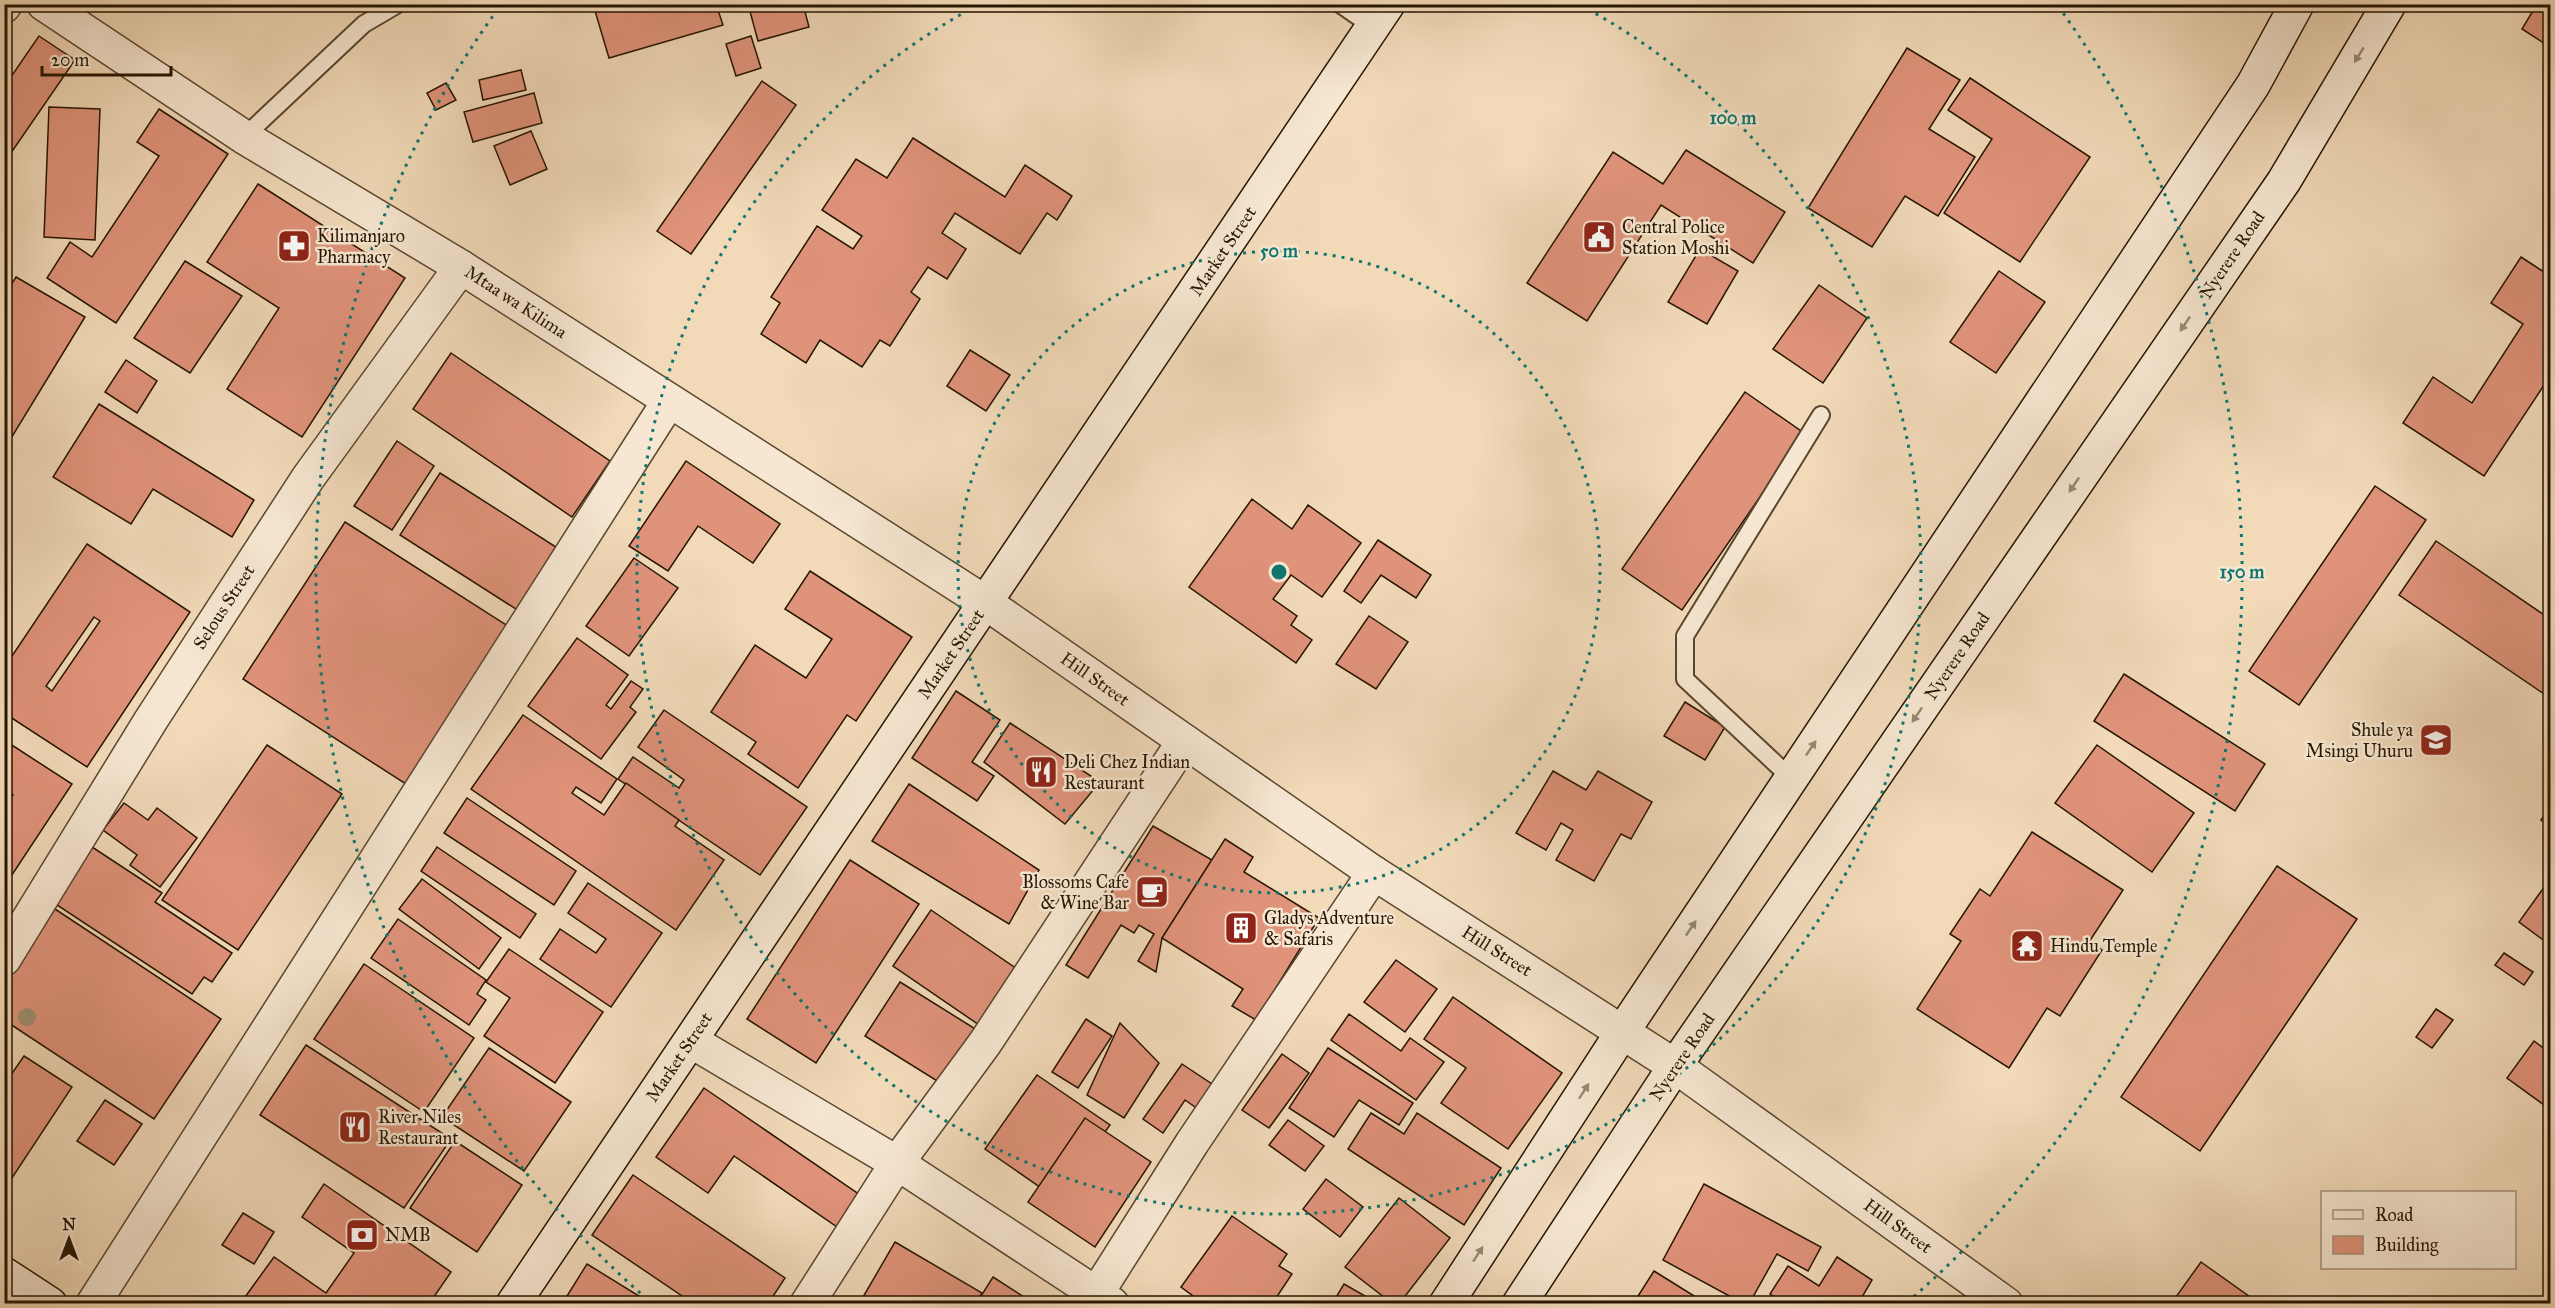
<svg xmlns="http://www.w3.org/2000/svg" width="2555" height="1308" font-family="'IM FELL Great Primer',serif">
<rect width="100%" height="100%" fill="#f2dab9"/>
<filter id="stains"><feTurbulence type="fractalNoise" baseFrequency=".00333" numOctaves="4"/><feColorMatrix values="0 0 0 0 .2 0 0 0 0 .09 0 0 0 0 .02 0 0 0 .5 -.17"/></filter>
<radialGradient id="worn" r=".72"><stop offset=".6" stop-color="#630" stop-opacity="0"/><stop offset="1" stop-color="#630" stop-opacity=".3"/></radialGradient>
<g fill="#e0937b" stroke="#251500" stroke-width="1.5" fill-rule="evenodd">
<polygon points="593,4 716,4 723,25 609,58"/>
<polygon points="748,4 803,4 809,27 758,41"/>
<polygon points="2537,4 2550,4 2550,47 2522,29"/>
<polygon points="39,36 75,60 4,163 4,87"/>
<polygon points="751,36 761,68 736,76 726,44"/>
<polygon points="1907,48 1960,80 1929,129 1975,157 1938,216 1905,196 1872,247 1808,208"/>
<polygon points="521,70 526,90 483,100 479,80"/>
<polygon points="1970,78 2090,157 2020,262 1944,213 1992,139 1948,110"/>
<polygon points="762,81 796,105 691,254 657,231"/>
<polygon points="446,83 456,100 436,110 427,93"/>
<polygon points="534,93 542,123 473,142 464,112"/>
<polygon points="49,107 100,109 95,240 44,237"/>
<polygon points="159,109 228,154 116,323 47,278 70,242 92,257 159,156 137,142"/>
<polygon points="531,131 547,169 510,185 494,146"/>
<polygon points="913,138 1005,197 1025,165 1072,196 1057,220 1047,213 1020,254 955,213 942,233 966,249 947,279 928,267 911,292 920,299 890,346 880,340 862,367 820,340 806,363 761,334 780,303 771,297 817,226 853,249 862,236 822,210 856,159 887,178"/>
<polygon points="1686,150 1785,212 1753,263 1661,205 1587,321 1527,283 1613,152 1663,184"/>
<polygon points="258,184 405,278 302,437 227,389 279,308 207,262"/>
<polygon points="1700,249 1738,271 1707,324 1668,302"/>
<polygon points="2521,257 2550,276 2550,376 2484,476 2403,423 2433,377 2472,403 2523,324 2491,303"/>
<polygon points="185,261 242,296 190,373 134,338"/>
<polygon points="1999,271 2045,302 1996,373 1950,342"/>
<polygon points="16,277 85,317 10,440 4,437 4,296"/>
<polygon points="1819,285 1867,318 1823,383 1773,349"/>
<polygon points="970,350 1010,375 986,411 947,386"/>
<polygon points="451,353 610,461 572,517 413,409"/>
<polygon points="126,360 157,381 137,413 105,392"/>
<polygon points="1745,392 1804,433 1682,610 1622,569"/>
<polygon points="99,404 254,500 232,537 153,489 131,524 53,477"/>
<polygon points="397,441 434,466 392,530 354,506"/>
<polygon points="686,461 780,524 753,563 698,526 668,571 629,546"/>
<polygon points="440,473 559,549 519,611 400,535"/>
<polygon points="2375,486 2426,520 2299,705 2249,671"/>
<polygon points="1252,499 1292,529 1308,505 1361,543 1322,597 1291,575 1273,599 1297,616 1291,625 1312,640 1296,663 1189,587"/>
<polygon points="345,522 511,628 409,786 243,679"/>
<polygon points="1378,540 1431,575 1416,598 1381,575 1361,603 1344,591"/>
<polygon points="2436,541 2550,619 2550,698 2399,595"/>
<path d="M87,544L190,612L87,767L4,713V668ZM94,617L100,621L52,691L46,686Z"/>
<polygon points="634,558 678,588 629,656 586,626"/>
<polygon points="810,571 912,637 856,721 847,715 798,788 748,754 756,742 711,712 755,645 806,678 832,639 785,609"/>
<polygon points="1369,616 1408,642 1376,689 1336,664"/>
<polygon points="577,638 628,675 606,705 611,709 631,681 643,689 630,707 636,712 601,759 528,706"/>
<polygon points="2124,674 2265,764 2235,811 2094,721"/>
<polygon points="956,691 1000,720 972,762 994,776 977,801 912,758"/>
<polygon points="1685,702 1725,727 1705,760 1664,736"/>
<polygon points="664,710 807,807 760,875 618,779 633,757 679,788 684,780 638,747"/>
<polygon points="523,715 617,779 601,803 576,787 572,793 604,815 626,783 679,820 675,826 724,860 676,930 471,789"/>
<polygon points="1010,723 1100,782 1065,824 984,762"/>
<polygon points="4,740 72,784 4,887 4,808 13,795 4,789"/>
<polygon points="267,745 342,794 238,950 162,900"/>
<polygon points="2097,745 2194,813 2152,872 2055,803"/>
<polygon points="1553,771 1586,790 1598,771 1652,802 1631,839 1621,834 1594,881 1556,860 1573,830 1561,823 1546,850 1516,833"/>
<polygon points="909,784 1039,870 1009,924 872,841"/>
<polygon points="467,798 576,871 554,905 444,833"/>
<polygon points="124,803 148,820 157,808 197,838 160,887 130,865 137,855 103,830"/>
<polygon points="2550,806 2550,827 2541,820"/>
<polygon points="1153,826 1212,860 1162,938 1156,972 1138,961 1154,934 1139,925 1134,933 1121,925 1088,978 1066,965"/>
<polygon points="2032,832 2123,890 2089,942 2102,950 2060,1016 2047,1008 2009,1068 1917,1009 1961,941 1950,934 1980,889 1990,896"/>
<polygon points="1225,839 1253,857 1244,872 1319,918 1256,1020 1232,1006 1243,989 1162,938"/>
<polygon points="89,845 162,893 155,902 232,953 212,982 204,977 192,994 51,901"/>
<polygon points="437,847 536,914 520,938 421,871"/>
<polygon points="850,860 919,904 816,1063 747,1019"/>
<polygon points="2277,866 2357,919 2200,1151 2121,1097"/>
<polygon points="422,879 501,938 479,969 399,909"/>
<polygon points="2550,879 2550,945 2519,922"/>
<polygon points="588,883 662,933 611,1007 540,959 560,929 596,953 606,939 568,913"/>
<polygon points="55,909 221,1019 154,1119 4,1020 4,984"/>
<polygon points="931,910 1023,973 985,1029 893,966"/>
<polygon points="398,919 486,980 477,994 486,1000 469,1025 371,958"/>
<polygon points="509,949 603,1012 555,1083 484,1036 510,998 486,982"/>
<polygon points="2504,953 2533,972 2524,985 2495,965"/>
<polygon points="1396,960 1437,989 1405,1032 1364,1002"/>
<polygon points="364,964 474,1038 424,1112 314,1039"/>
<polygon points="900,982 977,1030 942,1084 865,1036"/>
<polygon points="1453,997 1562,1073 1508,1149 1441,1103 1466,1068 1424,1039"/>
<polygon points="2436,1009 2453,1020 2432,1048 2416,1037"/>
<polygon points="1349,1014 1401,1051 1410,1038 1444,1062 1416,1100 1331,1040"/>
<polygon points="1086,1019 1112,1036 1078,1088 1052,1072"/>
<polygon points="1120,1023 1159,1063 1124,1118 1087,1095"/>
<polygon points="2534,1041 2550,1053 2550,1096 2544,1105 2507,1078"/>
<polygon points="306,1045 451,1139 404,1208 260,1115"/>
<polygon points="489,1048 571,1102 524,1171 442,1117"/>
<polygon points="1328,1048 1413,1103 1399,1125 1359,1100 1334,1137 1289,1108"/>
<polygon points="1282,1054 1309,1073 1269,1128 1242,1110"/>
<polygon points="24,1056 72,1087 4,1190 4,1085"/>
<polygon points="1182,1064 1221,1090 1205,1114 1185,1100 1163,1133 1143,1119"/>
<polygon points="1037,1075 1110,1125 1057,1199 985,1149"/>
<polygon points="704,1088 863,1197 840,1229 734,1156 708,1193 656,1157"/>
<polygon points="105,1100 142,1124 114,1165 77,1141"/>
<polygon points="1371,1113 1404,1134 1417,1113 1501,1168 1464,1225 1348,1149"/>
<polygon points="1085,1118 1151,1162 1095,1247 1028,1202"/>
<polygon points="1288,1120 1324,1146 1305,1171 1269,1145"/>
<polygon points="455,1141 522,1185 477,1252 410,1208"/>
<polygon points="633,1175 785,1278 768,1304 694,1304 592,1235"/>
<polygon points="1326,1179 1363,1207 1340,1237 1303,1209"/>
<polygon points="324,1184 451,1272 429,1304 240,1304 274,1257 326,1293 354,1253 302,1217"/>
<polygon points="1704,1184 1821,1247 1808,1271 1777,1254 1749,1304 1744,1304 1663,1260"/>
<polygon points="1399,1198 1450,1238 1399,1304 1393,1304 1345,1267"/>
<polygon points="243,1213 274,1232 254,1264 222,1245"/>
<polygon points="1232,1216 1287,1254 1279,1266 1292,1274 1272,1304 1259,1297 1255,1304 1204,1304 1181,1287"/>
<polygon points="895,1242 982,1293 975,1304 859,1304"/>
<polygon points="1837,1257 1872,1280 1858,1304 1785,1304 1770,1294 1788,1266 1819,1286"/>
<polygon points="2201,1262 2260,1304 2177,1304 2173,1301"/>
<polygon points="587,1264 652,1304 562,1304"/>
<polygon points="1654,1271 1707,1304 1633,1304"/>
<polygon points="993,1277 1035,1304 976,1304"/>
<polygon points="1344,1284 1379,1304 1332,1304"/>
</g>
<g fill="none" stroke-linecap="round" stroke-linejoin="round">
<defs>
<g id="lane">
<polyline points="1340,4 1373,27"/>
<polyline points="244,137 364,24 398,4"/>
<polyline points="1791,778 1685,679 1685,636 1821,415"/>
</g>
<g id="street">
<polyline points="44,4 244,137 461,267 986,603 1374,873 1675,1066 2006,1304"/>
<polyline points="4,6 5,4"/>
<polyline points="4,959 151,720 308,478 461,267"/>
<polyline points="691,1041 897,1163 1112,1304"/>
<polyline points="93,1304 669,401"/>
<polyline points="807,1304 897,1163 985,1043 1184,741"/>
<polyline points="1090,1304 1192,1143 1374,873"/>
</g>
<g id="secondary">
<polyline points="4,1274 50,1304"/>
<polyline points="513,1304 1388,4"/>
<polyline points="1446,1304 1623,1031 2253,85 2297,4"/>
<polyline points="1519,1304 1675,1066 2284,181 2389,4"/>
</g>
</defs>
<use href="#lane" stroke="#58462e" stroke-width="20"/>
<use href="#street" stroke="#58462e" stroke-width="36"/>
<use href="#secondary" stroke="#251500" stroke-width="36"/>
<use href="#lane" stroke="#f7e7d2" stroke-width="16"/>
<use href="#street" stroke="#f7e7d2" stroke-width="33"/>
<use href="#secondary" stroke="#f7e7d2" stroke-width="33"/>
</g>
<circle fill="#9d8f70" cx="27" cy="1017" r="9"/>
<defs><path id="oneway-solid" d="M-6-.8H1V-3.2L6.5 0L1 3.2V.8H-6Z" transform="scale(1.5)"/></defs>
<g fill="#988874">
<use href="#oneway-solid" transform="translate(2359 55) rotate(121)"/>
<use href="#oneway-solid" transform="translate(2185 324) rotate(124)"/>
<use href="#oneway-solid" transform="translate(2074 485) rotate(124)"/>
<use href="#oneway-solid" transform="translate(1917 715) rotate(124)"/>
<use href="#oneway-solid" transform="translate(1811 748) rotate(-56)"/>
<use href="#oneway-solid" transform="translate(1691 928) rotate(-56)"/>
<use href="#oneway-solid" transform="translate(1584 1091) rotate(-57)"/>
<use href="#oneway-solid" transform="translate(1478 1254) rotate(-57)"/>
</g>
<g fill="none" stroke="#0f766e" stroke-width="3" stroke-dasharray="3 6">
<circle cx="1279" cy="572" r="321"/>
<path d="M1580 5A642 642 0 1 1 978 5"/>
<path d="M647 1299A963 963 0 0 1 500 6M2058 6A963 963 0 0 1 1911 1299"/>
</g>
<defs>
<symbol id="civic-square" viewBox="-11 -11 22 22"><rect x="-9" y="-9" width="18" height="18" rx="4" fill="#8f2418" stroke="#f7e7d2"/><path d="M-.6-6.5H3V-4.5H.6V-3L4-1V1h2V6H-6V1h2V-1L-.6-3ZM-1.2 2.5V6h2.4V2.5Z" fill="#fff"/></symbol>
<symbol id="pharmacy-square" viewBox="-11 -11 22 22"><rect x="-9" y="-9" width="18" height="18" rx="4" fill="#8f2418" stroke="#f7e7d2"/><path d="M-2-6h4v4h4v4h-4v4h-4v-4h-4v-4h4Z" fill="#fff"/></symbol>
<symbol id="school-square" viewBox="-11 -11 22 22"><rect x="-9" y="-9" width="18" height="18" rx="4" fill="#8f2418" stroke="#f7e7d2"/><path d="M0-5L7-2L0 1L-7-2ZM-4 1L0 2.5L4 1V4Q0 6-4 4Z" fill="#fff"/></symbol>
<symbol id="restaurant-square" viewBox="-11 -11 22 22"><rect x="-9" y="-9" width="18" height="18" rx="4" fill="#8f2418" stroke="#f7e7d2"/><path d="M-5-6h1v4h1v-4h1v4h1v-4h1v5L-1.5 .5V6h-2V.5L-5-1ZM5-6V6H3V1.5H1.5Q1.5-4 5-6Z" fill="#fff"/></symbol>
<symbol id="cafe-square" viewBox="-11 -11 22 22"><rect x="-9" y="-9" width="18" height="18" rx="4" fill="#8f2418" stroke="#f7e7d2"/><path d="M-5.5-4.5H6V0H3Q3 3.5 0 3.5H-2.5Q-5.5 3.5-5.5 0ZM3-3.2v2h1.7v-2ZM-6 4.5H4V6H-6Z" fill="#fff"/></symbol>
<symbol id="building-square" viewBox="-11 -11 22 22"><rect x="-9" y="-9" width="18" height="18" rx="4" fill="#8f2418" stroke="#f7e7d2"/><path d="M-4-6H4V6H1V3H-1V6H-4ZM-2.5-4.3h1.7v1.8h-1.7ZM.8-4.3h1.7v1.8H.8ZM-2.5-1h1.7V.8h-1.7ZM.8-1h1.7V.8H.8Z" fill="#fff"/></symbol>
<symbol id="temple-square" viewBox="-11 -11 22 22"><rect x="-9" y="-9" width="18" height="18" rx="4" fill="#8f2418" stroke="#f7e7d2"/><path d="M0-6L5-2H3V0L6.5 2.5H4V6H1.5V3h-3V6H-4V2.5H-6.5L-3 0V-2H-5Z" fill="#fff"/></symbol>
<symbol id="bank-square" viewBox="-11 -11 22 22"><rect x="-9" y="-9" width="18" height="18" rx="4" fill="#8f2418" stroke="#f7e7d2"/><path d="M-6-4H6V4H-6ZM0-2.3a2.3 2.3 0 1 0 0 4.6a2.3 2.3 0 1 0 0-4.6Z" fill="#fff"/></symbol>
</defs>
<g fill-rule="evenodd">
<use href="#civic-square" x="1580" y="218" width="38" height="38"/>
<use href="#pharmacy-square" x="275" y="227" width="38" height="38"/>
<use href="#school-square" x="2417" y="721" width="38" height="38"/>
<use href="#restaurant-square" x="1022" y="753" width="38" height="38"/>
<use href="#cafe-square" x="1133" y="873" width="38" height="38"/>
<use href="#building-square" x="1222" y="909" width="38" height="38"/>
<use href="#temple-square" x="2008" y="927" width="38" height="38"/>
<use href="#restaurant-square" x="336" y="1108" width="38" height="38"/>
<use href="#bank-square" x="343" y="1216" width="38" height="38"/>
</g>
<g text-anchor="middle" stroke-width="5" stroke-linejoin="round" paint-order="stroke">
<g font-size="18" fill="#251500" stroke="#f7e7d2" text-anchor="start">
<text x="1622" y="233">Central Police<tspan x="1622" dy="21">Station Moshi</tspan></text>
<text x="317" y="242">Kilimanjaro<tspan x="317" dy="21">Pharmacy</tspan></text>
<text x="2413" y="736" text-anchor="end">Shule ya<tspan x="2413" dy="21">Msingi Uhuru</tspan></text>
<text x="1064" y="768">Deli Chez Indian<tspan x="1064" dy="21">Restaurant</tspan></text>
<text x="1129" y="888" text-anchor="end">Blossoms Cafe<tspan x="1129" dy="21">&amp; Wine Bar</tspan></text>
<text x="1264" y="924">Gladys Adventure<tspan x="1264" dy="21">&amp; Safaris</tspan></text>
<text x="2050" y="952">Hindu Temple</text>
<text x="378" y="1123">River Niles<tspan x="378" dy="21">Restaurant</tspan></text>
<text x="385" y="1241">NMB</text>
</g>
<g font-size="18" fill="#251500" stroke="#f7e7d2">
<text transform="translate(1223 251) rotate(-56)" y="6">Market Street</text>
<text transform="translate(2232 255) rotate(-56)" y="6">Nyerere Road</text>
<text transform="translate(516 302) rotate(33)" y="6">Mtaa wa Kilima</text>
<text transform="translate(224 607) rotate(-57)" y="6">Selous Street</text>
<text transform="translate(951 654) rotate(-56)" y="6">Market Street</text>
<text transform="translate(1957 656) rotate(-56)" y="6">Nyerere Road</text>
<text transform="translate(1095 679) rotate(35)" y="6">Hill Street</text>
<text transform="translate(1497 951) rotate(32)" y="6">Hill Street</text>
<text transform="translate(679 1057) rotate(-56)" y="6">Market Street</text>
<text transform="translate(1682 1057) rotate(-56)" y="6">Nyerere Road</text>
<text transform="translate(1898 1226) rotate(36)" y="6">Hill Street</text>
</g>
</g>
<circle cx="1279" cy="572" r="9" fill="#0f766e" stroke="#f7e7d2" stroke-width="3"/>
<g font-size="18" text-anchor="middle" font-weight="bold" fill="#0f766e" stroke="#f7e7d2" stroke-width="5" stroke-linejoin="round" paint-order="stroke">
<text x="1733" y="124">100 m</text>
<text x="1279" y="257">50 m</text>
<text x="2242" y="578">150 m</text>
</g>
<rect width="2555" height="1308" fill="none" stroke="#f2dab9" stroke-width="24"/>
<rect x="6" y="6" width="2543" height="1296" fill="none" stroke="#251500" stroke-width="3"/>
<rect x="12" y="12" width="2531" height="1284" fill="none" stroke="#251500" stroke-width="1.5"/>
<rect x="2321" y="1191" width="195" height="78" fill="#f7e7d2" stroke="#a3937e" stroke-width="1.5"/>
<rect x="2333" y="1210" width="30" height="9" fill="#f7e7d2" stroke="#a3937e" stroke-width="1.5"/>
<text x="2375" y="1221" font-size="18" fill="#251500">Road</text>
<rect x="2333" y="1236" width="30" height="18" fill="#e0937b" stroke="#a3937e" stroke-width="1.5"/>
<text x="2375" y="1251" font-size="18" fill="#251500">Building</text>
<g transform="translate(69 1239)" stroke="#f7e7d2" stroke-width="4.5" paint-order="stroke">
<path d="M0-4.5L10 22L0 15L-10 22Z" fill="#251500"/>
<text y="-9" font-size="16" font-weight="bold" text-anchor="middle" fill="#251500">N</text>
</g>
<path d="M42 66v9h129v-9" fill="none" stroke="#251500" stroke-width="3"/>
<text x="51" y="66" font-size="18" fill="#251500" stroke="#f7e7d2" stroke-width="4.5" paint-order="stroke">20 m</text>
<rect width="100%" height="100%" filter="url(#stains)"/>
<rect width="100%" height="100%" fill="url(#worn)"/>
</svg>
